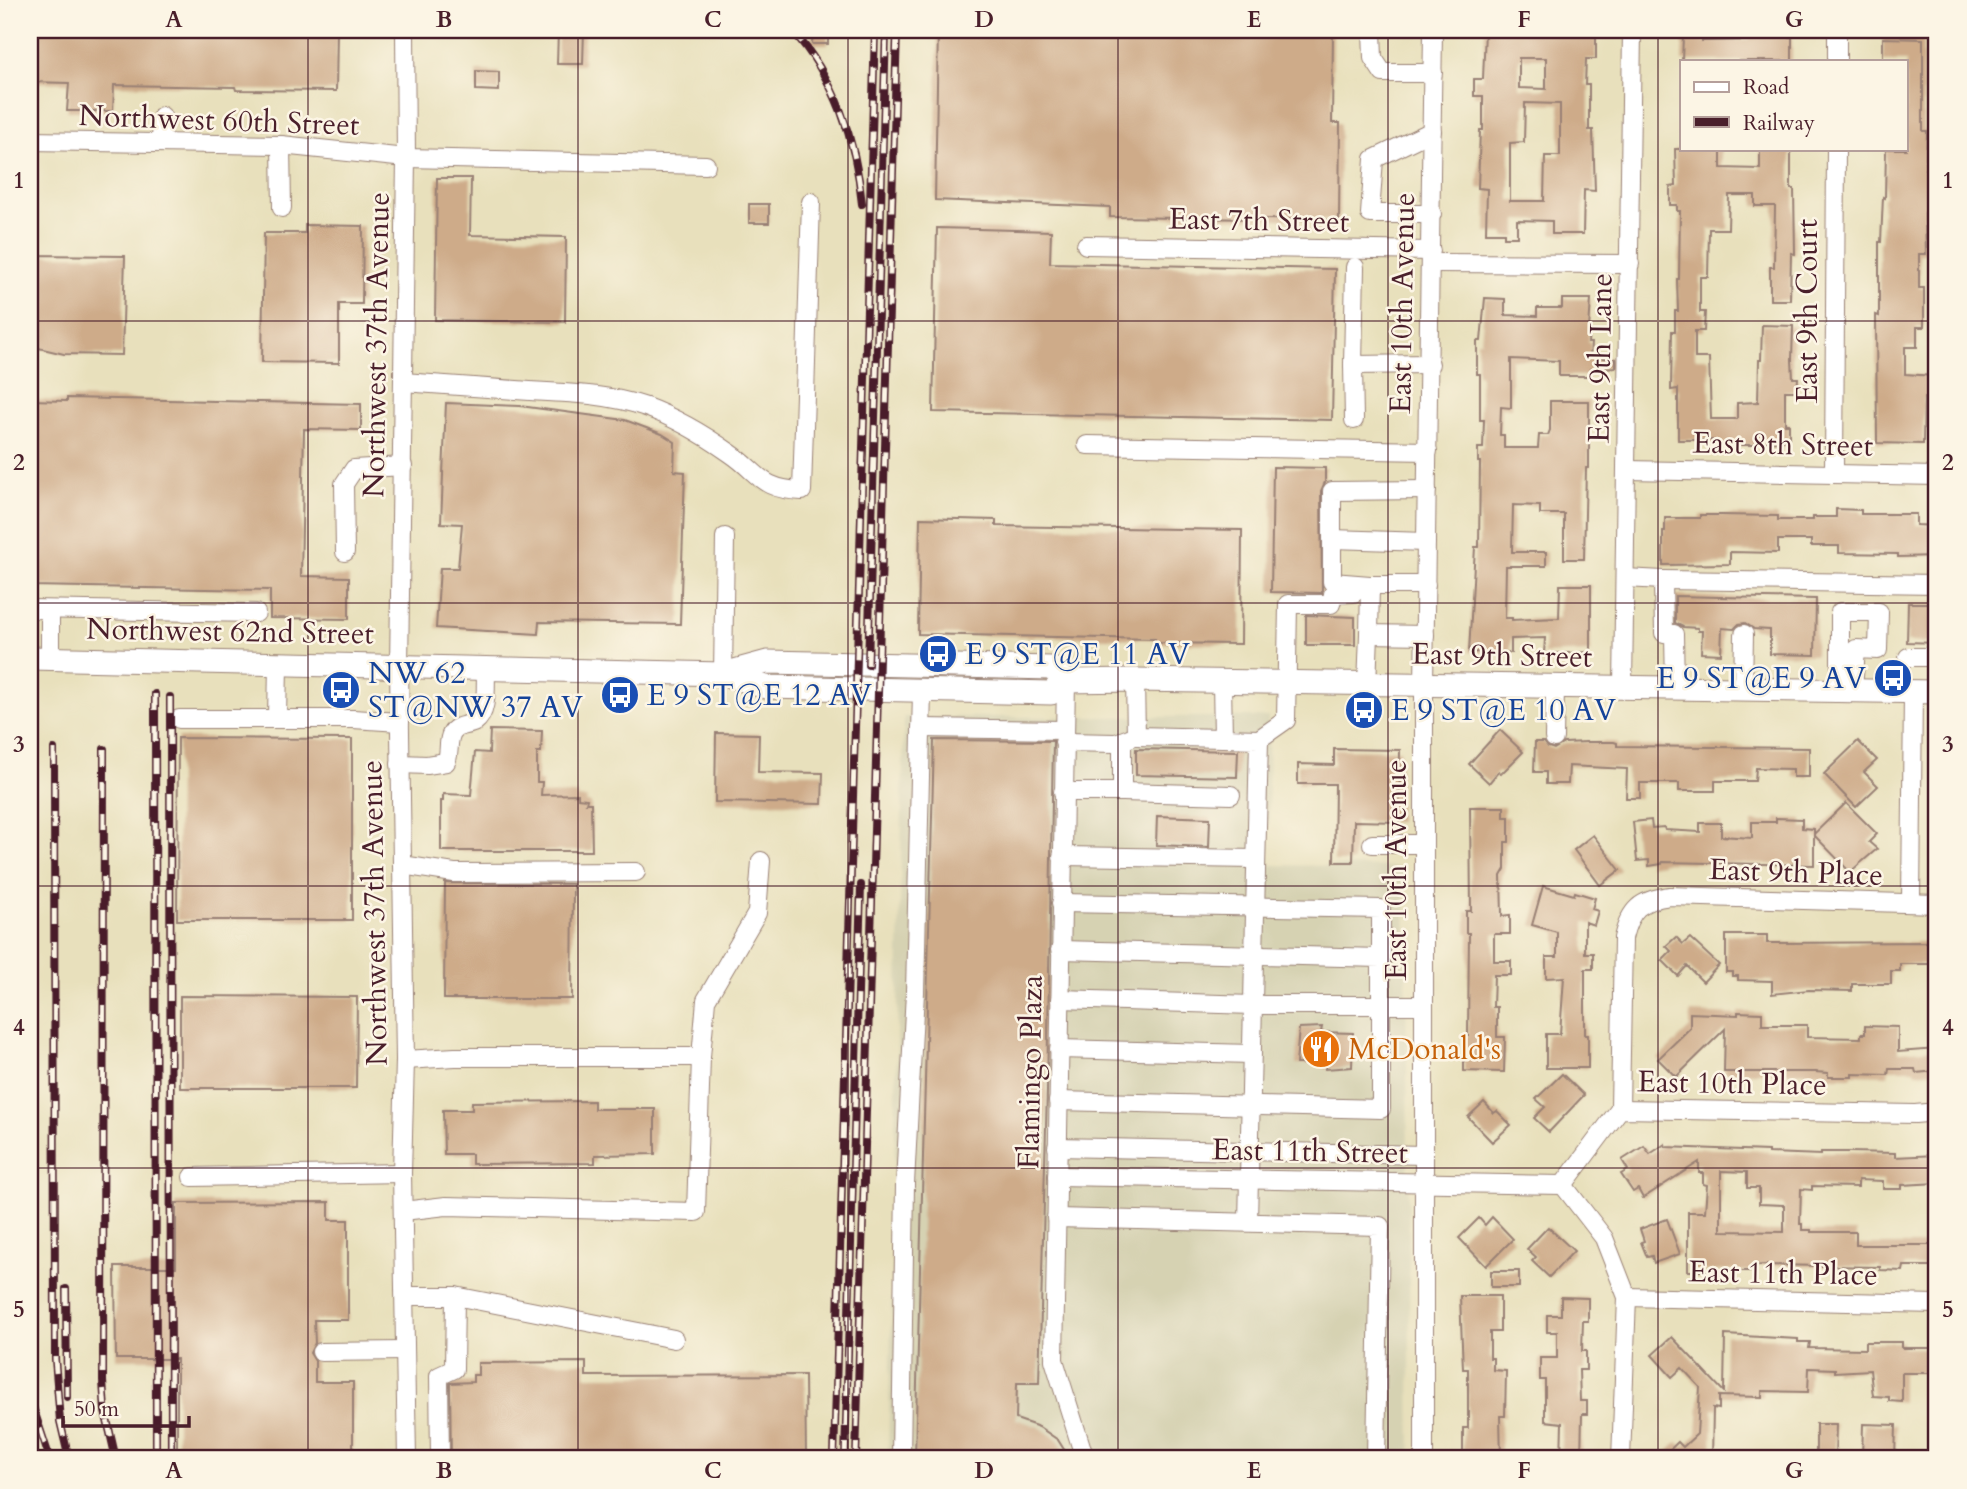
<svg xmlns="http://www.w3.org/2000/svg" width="1967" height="1489" font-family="Cardo,serif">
<rect width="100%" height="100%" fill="#fcf5e5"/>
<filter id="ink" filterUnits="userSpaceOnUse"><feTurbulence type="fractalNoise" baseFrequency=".0143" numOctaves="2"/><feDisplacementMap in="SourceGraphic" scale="14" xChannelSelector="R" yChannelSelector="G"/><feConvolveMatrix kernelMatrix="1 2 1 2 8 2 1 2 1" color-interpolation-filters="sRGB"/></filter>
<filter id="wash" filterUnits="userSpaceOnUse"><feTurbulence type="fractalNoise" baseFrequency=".00686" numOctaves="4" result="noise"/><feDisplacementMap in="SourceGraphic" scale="28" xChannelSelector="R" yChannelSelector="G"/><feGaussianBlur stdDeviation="1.57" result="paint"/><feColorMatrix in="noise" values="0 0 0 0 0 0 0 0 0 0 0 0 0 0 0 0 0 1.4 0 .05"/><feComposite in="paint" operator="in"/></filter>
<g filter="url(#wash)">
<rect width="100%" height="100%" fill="#e8e0bc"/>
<polygon fill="#d6d2b2" points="904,717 1268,717 1269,865 1405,867 1411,1459 888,1459"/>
<g id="blocks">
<g fill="#ceab89" fill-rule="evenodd">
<polygon points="30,30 337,30 336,91 236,90 235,87 114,85 113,111 67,111 69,83 30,82"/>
<polygon points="558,30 584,30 583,64 557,64"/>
<polygon points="813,30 828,30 828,44 812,44"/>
<polygon points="938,30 1333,30 1332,123 1340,123 1339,220 1110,217 1110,207 935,200"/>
<path d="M1488,30H1596V59H1586L1585,85H1589V130H1593L1595,191L1584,190L1583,234H1552V221L1517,220V237H1504V233H1486L1487,189L1478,188L1480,130H1483V96H1474V79H1483L1485,31ZM1519,58H1546V89L1519,88ZM1525,103L1560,104V156H1545L1544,201H1510V143L1524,142Z"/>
<polygon points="1749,32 1774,32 1774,37 1792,37 1792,61 1682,61 1683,36 1702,36 1702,41 1749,40"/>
<polygon points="1883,38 1923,39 1923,131 1927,131 1926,175 1929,175 1930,181 1928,213 1925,213 1926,254 1919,254 1919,288 1924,288 1924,327 1917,327 1917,347 1905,347 1905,374 1934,376 1933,398 1924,398 1923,444 1877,443 1876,315 1879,316 1879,242 1881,242 1883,197 1885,198 1886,149 1906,149 1906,61 1883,61"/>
<polygon points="476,71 499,72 499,91 476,90"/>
<polygon points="1675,149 1721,149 1721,168 1760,169 1760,149 1791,149 1791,189 1794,189 1795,254 1791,253 1790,300 1770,300 1770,267 1774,267 1775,206 1755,206 1755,195 1729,195 1728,229 1709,229 1708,277 1700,277 1700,312 1705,312 1704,331 1695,331 1695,358 1709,358 1711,419 1737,419 1737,403 1758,402 1759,360 1761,360 1762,325 1793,326 1792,360 1793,378 1798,378 1797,391 1785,391 1785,424 1789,424 1789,441 1756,442 1756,445 1739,445 1712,444 1712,440 1678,440 1678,389 1671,390 1672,331 1675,331 1675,311 1678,311 1677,279 1679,279 1680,211 1677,211 1677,205 1670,205 1670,187 1676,186"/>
<polygon points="437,178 471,178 470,235 566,237 565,322 435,320"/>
<rect x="749" y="204" width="20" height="19"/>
<polygon points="305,225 363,226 362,304 339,304 339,363 262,362 264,233 305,233"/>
<polygon points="937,228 1051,231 1050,263 1335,269 1332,420 933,412"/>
<polygon points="30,255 125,256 122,355 64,354 30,346"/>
<polygon points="1485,298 1505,299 1505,315 1537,316 1537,308 1562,308 1562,299 1591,299 1588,343 1591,343 1590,357 1616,359 1616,367 1590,369 1590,376 1559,376 1559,361 1511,359 1511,408 1501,407 1500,435 1504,435 1504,448 1538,448 1539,435 1548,435 1550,430 1550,401 1589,401 1589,468 1586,468 1584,559 1564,559 1564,514 1540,514 1540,506 1513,505 1512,552 1546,552 1546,566 1506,566 1505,618 1512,618 1512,620 1559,618 1560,585 1591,585 1591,652 1544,654 1545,638 1511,639 1511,653 1469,652 1475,547 1479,547 1480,462 1478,462 1478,448 1483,448 1484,420 1480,420 1480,374 1477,374 1477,341 1481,341"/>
<polygon points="67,398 361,404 361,430 304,429 301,576 349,577 349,619 270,618 270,590 30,586 30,400 67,401"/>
<polygon points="446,403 520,406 625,420 662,434 675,442 674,471 685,472 680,624 539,622 538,634 436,628 440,568 458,568 462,524 441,523"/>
<polygon points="1273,467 1325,468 1325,482 1321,491 1322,593 1271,592"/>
<polygon points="1836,509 1861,510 1861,514 1916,514 1916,525 1937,526 1937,556 1898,557 1898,554 1839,553 1839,546 1811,546 1811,540 1778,540 1778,553 1730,552 1730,564 1663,565 1663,531 1665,531 1665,518 1700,518 1700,515 1721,515 1778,516 1778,520 1813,520 1813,517 1836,517"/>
<polygon points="920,518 996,520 996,526 1242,530 1241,644 1155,643 1155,639 918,634"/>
<polygon points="1675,596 1816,599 1815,655 1770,654 1770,630 1754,629 1745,623 1739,624 1734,629 1722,628 1721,654 1701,653 1702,631 1698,631 1698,628 1683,627 1675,623"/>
<polygon points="1908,603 1937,603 1937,643 1907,642"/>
<polygon points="1306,615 1355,617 1355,645 1306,645"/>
<polygon points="490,730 542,731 541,752 537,752 537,782 542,782 541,795 578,794 578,798 587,799 586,803 591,803 592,851 441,851 441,801 443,801 443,794 471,795 475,752 489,753"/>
<polygon points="1500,730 1523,752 1501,774 1498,772 1489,783 1469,764"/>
<polygon points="716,733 759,734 758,772 823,773 822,804 715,802"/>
<polygon points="178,738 352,739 352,920 177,920"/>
<polygon points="934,740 1053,741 1047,1091 1039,1383 1017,1383 1016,1419 1039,1427 1058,1440 1070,1459 915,1459"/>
<polygon points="1858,741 1877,760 1864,772 1878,786 1856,807 1824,774"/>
<polygon points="1535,742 1544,742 1548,747 1554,749 1564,743 1587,742 1614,742 1617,743 1617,746 1809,748 1809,777 1793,777 1793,769 1756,768 1755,781 1715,781 1715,791 1679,791 1679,783 1640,783 1640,798 1626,798 1627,769 1569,766 1568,784 1546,784 1546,772 1534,772"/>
<polygon points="1136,749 1238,751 1237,777 1136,775"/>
<polygon points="1334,749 1400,750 1399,822 1354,821 1353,862 1334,862 1335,784 1298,784 1298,764 1334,765"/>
<polygon points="1846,803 1877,834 1869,842 1877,849 1850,872 1814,835 1814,865 1662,862 1662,864 1649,866 1649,860 1637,861 1633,822 1651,820 1652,828 1664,827 1665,830 1700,832 1700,823 1721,823 1721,836 1752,838 1752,822 1776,822 1776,818 1802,819 1802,828 1814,829 1814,834"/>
<polygon points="1470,807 1504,807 1504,817 1509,817 1509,842 1505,842 1505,869 1501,876 1502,916 1510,915 1510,934 1494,934 1494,961 1511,961 1511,975 1494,975 1493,1007 1497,1007 1497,1037 1505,1037 1504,1072 1464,1071 1464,1036 1468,1036 1469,933 1466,933 1466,911 1471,911"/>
<polygon points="1157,816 1210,818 1209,847 1156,845"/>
<polygon points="1593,835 1620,870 1600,885 1574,850"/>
<polygon points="445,883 573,884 572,999 444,999"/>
<polygon points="1543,886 1574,895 1575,892 1595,898 1592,909 1598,911 1594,925 1585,922 1585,953 1593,953 1593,969 1585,969 1585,1035 1588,1035 1588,1068 1546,1068 1546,1034 1560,1034 1564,977 1546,978 1546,957 1557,957 1557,932 1532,925"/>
<polygon points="1726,935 1767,935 1767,943 1937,942 1937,964 1900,964 1900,971 1891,971 1891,984 1852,984 1852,991 1809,990 1772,994 1772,981 1738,980 1738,976 1732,976 1732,972 1726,972"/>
<polygon points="1676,937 1683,944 1690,938 1719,965 1703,982 1687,966 1678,976 1662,960 1671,951 1666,946"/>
<polygon points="180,996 357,997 356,1088 180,1088"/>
<polygon points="1738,1012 1762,1013 1762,1025 1807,1025 1807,1037 1861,1038 1861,1034 1865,1034 1865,1026 1898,1027 1898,1052 1937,1049 1937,1071 1916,1073 1915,1069 1889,1069 1888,1075 1852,1074 1852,1077 1828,1077 1828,1073 1815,1072 1724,1072 1725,1029 1676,1077 1658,1059 1690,1028 1690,1013 1738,1015"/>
<polygon points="1322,1027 1321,1032 1353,1033 1352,1067 1325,1069 1325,1064 1296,1064 1299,1028"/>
<polygon points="1562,1074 1584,1095 1549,1132 1534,1118 1545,1107 1536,1099"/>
<polygon points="594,1101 594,1109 655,1109 655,1154 595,1155 595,1163 472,1164 472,1154 444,1154 443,1110 472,1110 472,1102"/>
<polygon points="1484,1102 1494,1113 1497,1111 1511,1125 1492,1142 1468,1117"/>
<path d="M1665,1144L1666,1147L1768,1151V1153L1821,1155V1152H1849L1895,1153V1157L1937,1155V1183L1902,1185V1189H1883V1181L1858,1180V1187L1812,1186V1190L1801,1189L1800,1224H1802V1230H1811V1232H1856V1245H1937V1266H1904L1903,1271L1880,1270V1267L1764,1265L1753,1266V1271H1688V1212H1705L1707,1185L1703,1184V1173H1699V1162L1643,1198L1638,1189L1633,1192L1621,1174L1628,1170L1622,1160L1644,1146L1650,1154ZM1721,1171L1747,1172V1188H1759V1204L1784,1205V1232L1721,1231Z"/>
<polygon points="329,1202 329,1220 348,1220 348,1320 314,1320 315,1343 310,1353 315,1361 315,1382 353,1382 353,1455 177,1455 177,1359 116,1359 115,1267 176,1267 176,1203"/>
<polygon points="1492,1217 1513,1239 1486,1266 1459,1238 1479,1218 1485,1225"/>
<polygon points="1667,1219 1680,1254 1654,1263 1652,1256 1647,1257 1641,1242 1644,1241 1640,1229"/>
<polygon points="1548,1227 1574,1251 1549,1277 1532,1261 1536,1257 1527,1249"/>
<rect x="1491" y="1271" width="28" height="16"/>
<polygon points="1460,1296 1500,1296 1500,1332 1490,1332 1490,1358 1493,1358 1493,1370 1506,1371 1505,1416 1500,1416 1501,1459 1463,1459 1463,1428 1468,1428 1468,1369 1463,1369"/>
<polygon points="1561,1297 1588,1298 1588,1321 1583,1321 1582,1351 1586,1351 1586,1370 1579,1370 1580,1401 1587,1401 1587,1414 1582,1414 1581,1459 1561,1459 1562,1423 1545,1421 1545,1380 1540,1380 1540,1358 1557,1358 1557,1332 1547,1332 1547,1315 1561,1315"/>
<polygon points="1725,1335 1798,1339 1798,1342 1810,1342 1809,1348 1865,1349 1865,1342 1902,1342 1902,1348 1937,1348 1937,1373 1902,1373 1902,1402 1889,1401 1889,1397 1873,1396 1870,1370 1835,1372 1835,1369 1809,1368 1808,1392 1762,1391 1762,1397 1719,1396 1719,1409 1713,1408 1712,1459 1660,1459 1678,1442 1683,1447 1697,1434 1700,1387 1682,1368 1672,1377 1652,1355 1672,1337 1724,1392"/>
<polygon points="586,1362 586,1376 805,1375 806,1459 451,1459 450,1383 473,1382 473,1375 478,1375 478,1363"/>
<polygon points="1816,1424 1836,1424 1835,1459 1816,1459"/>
<polygon points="1863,1424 1896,1425 1895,1459 1862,1459"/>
</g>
</g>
</g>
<g filter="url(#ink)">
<use href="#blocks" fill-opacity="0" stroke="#998074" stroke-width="2"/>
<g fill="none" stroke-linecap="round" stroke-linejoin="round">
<defs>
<g id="minor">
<polyline points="405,30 406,158 399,667 405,1060 402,1173 407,1459"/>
<polyline points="1372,30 1373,58 1383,73 1433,73"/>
<polyline points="1837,61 1837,30"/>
<polyline points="30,141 281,145 406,158 706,165"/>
<polyline points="161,143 162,116"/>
<polyline points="281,145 282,208"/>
<polyline points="1432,214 1370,214 1374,159 1432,131"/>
<polyline points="1086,245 1431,251"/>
<polyline points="1431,263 1630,264"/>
<polyline points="1355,267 1353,365 1430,364"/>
<polyline points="1353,365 1354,420"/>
<path d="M403,382C445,385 488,388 530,391C570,393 608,394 646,407C676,418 703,434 730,453C761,474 759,489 802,491L811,202"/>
<polyline points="1087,445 1428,451"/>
<polyline points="1627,470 1937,476"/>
<polyline points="1834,473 1836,149"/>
<polyline points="1332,539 1426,542"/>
<polyline points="345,552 344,484 354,469 403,466"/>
<polyline points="1625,578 1663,580 1664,633 1674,634 1675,688"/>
<polyline points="1663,580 1937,584"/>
<polyline points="1370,585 1426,585"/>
<polyline points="30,609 256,613"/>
<polyline points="1425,635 1369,634 1370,585 1332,582 1332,491 1427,490"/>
<polyline points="1908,657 1937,657"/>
<polyline points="50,658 50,610"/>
<polyline points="723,674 725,537"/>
<polyline points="1135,680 1136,736 1223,738 1222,682"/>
<polyline points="1066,681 1054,1360 1085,1459"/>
<polyline points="1367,685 1369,634"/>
<polyline points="1623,687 1632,30"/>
<polyline points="1743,689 1744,634"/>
<polyline points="1840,690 1840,612 1879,612 1878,650 1856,649 1853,690"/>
<polyline points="179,719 353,719 400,722"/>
<polyline points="277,719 278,664"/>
<polyline points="921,728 1064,730"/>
<polyline points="1223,738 1259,739 1248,1222"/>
<polyline points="1554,738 1555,687"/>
<polyline points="1259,739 1286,720 1288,604 1331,604 1333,594 1354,593"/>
<polyline points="1064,742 1116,743 1132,737"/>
<path d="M400,764L427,765L446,762C451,753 446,738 454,730C459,725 468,726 475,722C489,712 485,685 486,669"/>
<polyline points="1063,792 1122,792 1122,741"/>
<polyline points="1122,792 1231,795"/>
<polyline points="1372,844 1424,844"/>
<polyline points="1062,856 1256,859"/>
<polyline points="402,865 454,873 636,872"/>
<polyline points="1061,903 1381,909 1381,958"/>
<polyline points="1911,903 1913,691"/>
<polyline points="1060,950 1381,958 1381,1005 1424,1005"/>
<polyline points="1059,1049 1252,1054"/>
<polyline points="701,1057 706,1000 757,913 761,861"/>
<polyline points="1058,1101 1381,1109 1381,1005 1253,1005 1060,999"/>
<path d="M1620,1109L1623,938C1630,909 1640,900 1670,896L1937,904"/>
<polyline points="1057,1147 1424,1155"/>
<polyline points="1057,1176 1563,1185"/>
<polyline points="192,1177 402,1173"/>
<polyline points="1563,1185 1620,1109 1915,1114 1937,1112"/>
<polyline points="1563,1185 1604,1238 1627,1297 1621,1459"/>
<polyline points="403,1211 446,1206 696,1212 701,1057 455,1057 405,1060"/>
<polyline points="1056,1218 1380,1226 1376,1459"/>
<polyline points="405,1296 455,1296 454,1369 439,1376 440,1459"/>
<polyline points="455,1296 674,1339"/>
<polyline points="1627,1297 1937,1304"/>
<polyline points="321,1352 405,1351"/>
<polyline points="901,1459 905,1184 915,992 922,691"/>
<polyline points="1424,1459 1424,686 1433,30"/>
</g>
<g id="major">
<polyline points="30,658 723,674 766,687 1051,693 1066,681 1135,680 1937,692"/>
<polyline points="723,674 767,662 1051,668 1066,681"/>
</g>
</defs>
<use href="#minor" stroke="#998074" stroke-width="20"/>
<use href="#major" stroke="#998074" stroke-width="25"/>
<use href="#minor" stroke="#fff" stroke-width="18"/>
<use href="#major" stroke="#fff" stroke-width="23"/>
<defs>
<g id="rail">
<path d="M792,30C835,78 856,141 862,204"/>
<polyline points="868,665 886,30"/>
<polyline points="155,694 156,1459"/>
<polyline points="170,697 171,1459"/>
<polyline points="54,749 55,1359 60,1421 69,1459"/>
<polyline points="104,749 103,1381 105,1411 116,1459"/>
<polyline points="66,1289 67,1397"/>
<polyline points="30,1398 50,1459"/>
<polyline points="834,1459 875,30"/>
<polyline points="845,1459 861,885"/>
<polyline points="856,1459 897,30"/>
</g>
</defs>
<use href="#rail" stroke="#4a1f2b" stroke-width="8"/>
<use href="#rail" stroke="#fcf5e5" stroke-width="5" stroke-dasharray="16" stroke-linecap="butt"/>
</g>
</g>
<path fill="none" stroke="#4a1f2b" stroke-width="2" stroke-opacity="0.55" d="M308,30V1459M578,30V1459M848,30V1459M1118,30V1459M1388,30V1459M1658,30V1459M30,321H1937M30,603H1937M30,886H1937M30,1168H1937"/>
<defs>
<symbol id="bus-disc" viewBox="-11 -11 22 22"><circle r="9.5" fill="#1a4fb4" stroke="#fcf5e5"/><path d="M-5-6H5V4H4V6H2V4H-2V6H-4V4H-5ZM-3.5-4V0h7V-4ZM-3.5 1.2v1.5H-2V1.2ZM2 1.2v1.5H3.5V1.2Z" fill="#fff"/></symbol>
<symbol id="restaurant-disc" viewBox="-11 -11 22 22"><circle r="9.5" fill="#e8710a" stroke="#fcf5e5"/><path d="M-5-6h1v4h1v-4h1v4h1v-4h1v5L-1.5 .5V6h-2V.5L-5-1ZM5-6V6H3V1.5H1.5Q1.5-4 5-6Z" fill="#fff"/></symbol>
</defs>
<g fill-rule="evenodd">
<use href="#bus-disc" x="916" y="632" width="44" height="44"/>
<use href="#bus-disc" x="1871" y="656" width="44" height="44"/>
<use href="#bus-disc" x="319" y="668" width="44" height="44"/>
<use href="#bus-disc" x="598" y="673" width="44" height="44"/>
<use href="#bus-disc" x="1342" y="688" width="44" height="44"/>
<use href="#restaurant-disc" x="1299" y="1027" width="44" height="44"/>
</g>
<g text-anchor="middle" stroke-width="5" stroke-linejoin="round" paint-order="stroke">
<g font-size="30" fill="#4a1f2b" stroke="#fcf5e5">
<text transform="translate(219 120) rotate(2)" y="10">Northwest 60th Street</text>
<text transform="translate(1259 220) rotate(1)" y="10">East 7th Street</text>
<text transform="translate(1402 303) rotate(-89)" y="10">East 10th Avenue</text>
<text transform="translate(1807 311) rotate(-90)" y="10">East 9th Court</text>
<text transform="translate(376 345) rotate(-89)" y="10">Northwest 37th Avenue</text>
<text transform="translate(1600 358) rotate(-89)" y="10">East 9th Lane</text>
<text transform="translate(1783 444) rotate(1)" y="10">East 8th Street</text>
<text transform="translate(230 631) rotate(1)" y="10">Northwest 62nd Street</text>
<text transform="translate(1502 655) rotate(1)" y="10">East 9th Street</text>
<text transform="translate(1396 870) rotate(-90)" y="10">East 10th Avenue</text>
<text transform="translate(1796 872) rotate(2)" y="10">East 9th Place</text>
<text transform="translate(374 913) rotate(-91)" y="10">Northwest 37th Avenue</text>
<text transform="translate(1030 1072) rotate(-89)" y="10">Flamingo Plaza</text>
<text transform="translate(1732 1083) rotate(1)" y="10">East 10th Place</text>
<text transform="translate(1310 1151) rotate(1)" y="10">East 11th Street</text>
<text transform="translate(1783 1273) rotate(1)" y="10">East 11th Place</text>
</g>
<g font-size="30" fill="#164399" stroke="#fcf5e5" text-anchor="start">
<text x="965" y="664">E 9 ST@E 11 AV</text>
<text x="368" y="683">NW 62<tspan x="368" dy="34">ST@NW 37 AV</tspan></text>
<text x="1866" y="688" text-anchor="end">E 9 ST@E 9 AV</text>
<text x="647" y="705">E 9 ST@E 12 AV</text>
<text x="1391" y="720">E 9 ST@E 10 AV</text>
</g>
<g font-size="30" fill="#c56008" stroke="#fcf5e5" text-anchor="start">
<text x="1348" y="1059">McDonald's</text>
</g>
</g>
<rect width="1967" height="1489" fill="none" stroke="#fcf5e5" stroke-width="77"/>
<rect x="1680" y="60" width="228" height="91" fill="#fcf5e5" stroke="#b59f9b" stroke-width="2"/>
<rect x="1694" y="82" width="35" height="10" fill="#ffffff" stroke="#b59f9b" stroke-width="2"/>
<text x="1743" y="94" font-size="21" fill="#4a1f2b">Road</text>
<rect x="1694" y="117" width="35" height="10" fill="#4a1f2b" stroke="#b59f9b" stroke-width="2"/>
<text x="1743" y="130" font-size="21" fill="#4a1f2b">Railway</text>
<path d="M63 1416v10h126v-10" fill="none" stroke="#4a1f2b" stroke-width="3.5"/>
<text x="74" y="1416" font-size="21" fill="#4a1f2b" stroke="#fcf5e5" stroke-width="5" paint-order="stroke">50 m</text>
<rect x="38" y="38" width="1890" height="1412" fill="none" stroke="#4a1f2b" stroke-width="2.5"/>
<g font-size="23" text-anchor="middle" font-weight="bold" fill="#4a1f2b">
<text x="174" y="27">A</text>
<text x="444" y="27">B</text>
<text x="713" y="27">C</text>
<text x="984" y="27">D</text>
<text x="1254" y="27">E</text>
<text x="1524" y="27">F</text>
<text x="1794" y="27">G</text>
<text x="19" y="188">1</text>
<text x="1948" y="188">1</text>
<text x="19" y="470">2</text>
<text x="1948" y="470">2</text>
<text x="19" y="752">3</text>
<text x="1948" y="752">3</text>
<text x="19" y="1035">4</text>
<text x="1948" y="1035">4</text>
<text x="19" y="1317">5</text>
<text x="1948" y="1317">5</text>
<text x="174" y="1478">A</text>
<text x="444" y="1478">B</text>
<text x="713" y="1478">C</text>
<text x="984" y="1478">D</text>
<text x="1254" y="1478">E</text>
<text x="1524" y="1478">F</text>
<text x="1794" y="1478">G</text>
</g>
</svg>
